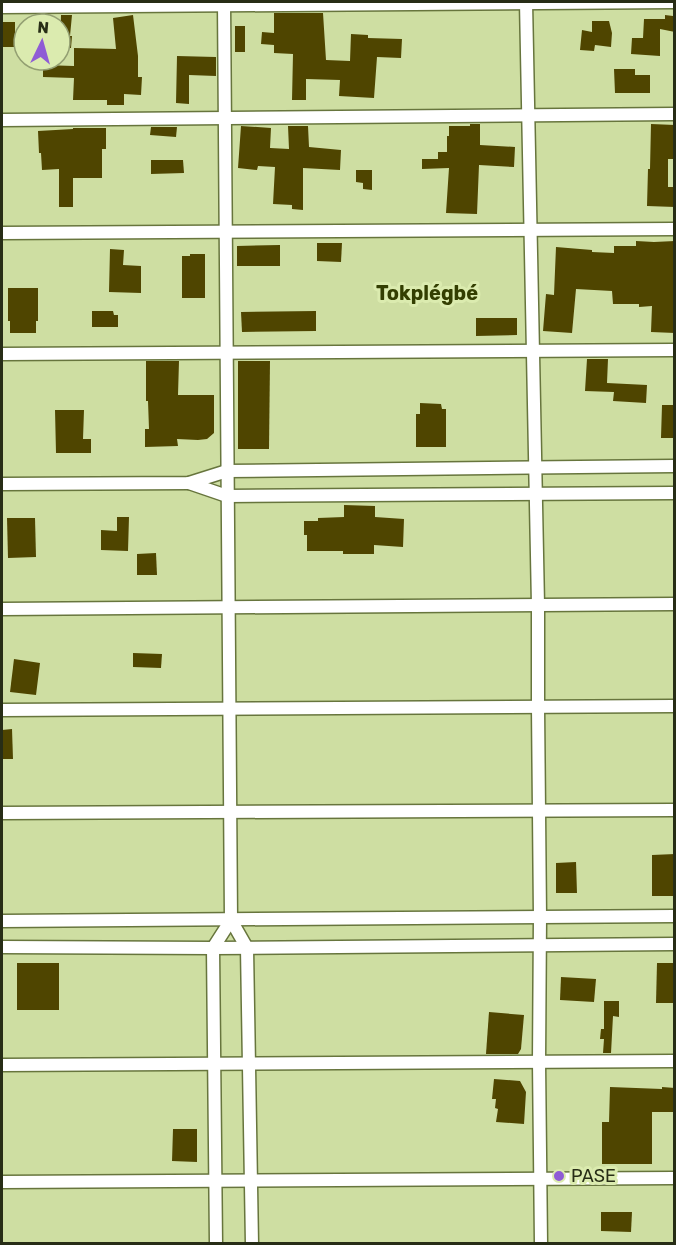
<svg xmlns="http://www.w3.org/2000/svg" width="676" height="1245" font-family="Rubik,sans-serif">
<rect width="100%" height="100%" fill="#cedea2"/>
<g fill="#4f4500">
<polygon points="274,13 323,13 326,60 350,61 351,34 368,35 368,38 402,39 401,58 377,57 374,98 339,96 340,80 306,79 306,100 292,100 293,54 274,53 274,45 261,44 262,32 274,33"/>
<polygon points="61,15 72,15 70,36 72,36 71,48 60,48"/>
<polygon points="133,15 138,56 138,77 142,77 141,95 124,94 124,105 107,105 107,100 73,100 74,78 43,77 43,65 74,66 74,48 116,49 113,18"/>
<polygon points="665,15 673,16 675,32 660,29 660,56 631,54 632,38 643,38 644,19 665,19"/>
<polygon points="592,21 609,21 612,33 611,47 595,45 594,51 580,50 582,30 592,32"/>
<rect x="2" y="22" width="13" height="25"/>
<rect x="235" y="26" width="10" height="26"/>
<polygon points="177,56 216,57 216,76 189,75 189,104 176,103"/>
<polygon points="614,69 635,69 635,75 650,75 650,93 615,93"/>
<polygon points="470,124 480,124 480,145 515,147 514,167 479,165 477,214 446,213 449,168 422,169 422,159 438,159 438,152 447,152 447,136 449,136 449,126 470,126"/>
<polygon points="651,124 675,125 675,159 668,159 668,187 675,187 675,207 647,206 648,169 650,169"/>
<polygon points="241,126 271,128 270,148 289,149 288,126 308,126 309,147 341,150 340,170 303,168 303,210 292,209 292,205 273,204 275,167 258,166 257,170 238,168"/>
<polygon points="151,127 177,127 176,137 150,135"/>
<polygon points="73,128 106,128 106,149 102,149 102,178 73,178 73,207 59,207 59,169 42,170 41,153 39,153 38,131 73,129"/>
<polygon points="151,160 183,160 184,173 151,174"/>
<polygon points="356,170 372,170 372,190 363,189 363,183 356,182"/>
<polygon points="636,241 654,242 675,241 675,333 651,332 652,306 639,307 639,304 613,304 612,291 576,289 572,333 543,331 546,294 554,295 556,247 592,250 592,252 614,253 614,246 636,246"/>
<polygon points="317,243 342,243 341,262 317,261"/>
<polygon points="280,245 280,266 237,266 237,246"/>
<polygon points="110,249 124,250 123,265 141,266 141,293 109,292"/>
<polygon points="190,254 205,254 205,298 182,298 182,256 190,256"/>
<polygon points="8,288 38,288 38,321 36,321 36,333 10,333 10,321 8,321"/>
<polygon points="92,311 113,311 114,315 118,315 118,327 92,327"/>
<polygon points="316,311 316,331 242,332 241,312"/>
<polygon points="476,318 517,318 517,335 476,336"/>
<polygon points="587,359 608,359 607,383 647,385 646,403 613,401 614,392 585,391"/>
<polygon points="146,361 179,361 178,395 214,395 214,433 207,439 198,440 177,439 178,446 145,447 145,429 149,429 148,401 146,401"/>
<polygon points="238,361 270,361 269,449 238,449"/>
<polygon points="420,403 441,404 442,409 446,409 446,447 416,447 416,414 420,414"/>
<polygon points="662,405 675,405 675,438 661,438"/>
<polygon points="55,410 84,410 83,439 91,439 91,453 56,453"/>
<polygon points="344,505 375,506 375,517 404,519 403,547 374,545 374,554 343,554 343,551 307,551 307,535 304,535 304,521 318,521 318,518 344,517"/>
<polygon points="117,517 129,517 128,551 101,550 101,530 117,531"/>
<polygon points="7,518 35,518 36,557 8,558"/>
<polygon points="156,553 157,575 137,575 137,554"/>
<polygon points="133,653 162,654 161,668 133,667"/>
<polygon points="14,659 40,663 36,695 10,692"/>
<polygon points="12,729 13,759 2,759 2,730"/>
<polygon points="675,854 675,896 652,896 652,855"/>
<polygon points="576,862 577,893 556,893 556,863"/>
<rect x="17" y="963" width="42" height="47"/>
<polygon points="657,963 675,963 674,1003 656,1003"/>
<polygon points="561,977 596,979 594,1002 560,1000"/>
<polygon points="604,1001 619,1001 619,1017 613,1016 611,1053 603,1053 604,1039 600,1039 601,1029 604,1029"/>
<polygon points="489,1012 524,1015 521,1049 518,1054 486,1054"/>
<polygon points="494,1079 520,1081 526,1092 524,1124 496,1122 498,1109 495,1108 496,1099 492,1099"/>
<polygon points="610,1087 662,1089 662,1087 675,1088 675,1112 652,1112 652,1164 602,1164 602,1122 609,1122"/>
<polygon points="173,1129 197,1129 197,1162 172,1161"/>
<polygon points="601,1212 632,1212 631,1232 601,1231"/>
</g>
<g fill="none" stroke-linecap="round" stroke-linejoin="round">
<defs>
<g id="minor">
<polyline points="224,2 231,920 247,948 252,1244"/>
<polyline points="526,2 538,605 538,707 540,917 539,1062 541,1244"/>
<polyline points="2,7 674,2"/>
<polyline points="2,120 674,114"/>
<polyline points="2,233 674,229"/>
<polyline points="2,354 674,350"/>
<polyline points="189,483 227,496 674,493"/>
<polyline points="2,484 189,483 227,471 674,466"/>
<polyline points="2,609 674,604"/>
<polyline points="2,710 674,706"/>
<polyline points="2,813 674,810"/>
<polyline points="2,921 674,916"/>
<polyline points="2,947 213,948 674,944"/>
<polyline points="2,1065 674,1061"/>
<polyline points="2,1182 674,1178"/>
<polyline points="216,1244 213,948 231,920"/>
</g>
</defs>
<use href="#minor" stroke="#67753d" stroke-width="15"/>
<use href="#minor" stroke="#fff" stroke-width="12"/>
</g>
<circle fill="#8f5cd5" stroke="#dbebaf" stroke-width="2" cx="559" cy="1176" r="6"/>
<g text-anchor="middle" stroke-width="6" stroke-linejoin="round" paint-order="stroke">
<g font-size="18" fill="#272d16" stroke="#dbebaf" text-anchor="start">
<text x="571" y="1182">PASE</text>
</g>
<g font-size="20" font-weight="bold" fill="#333e01" stroke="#dbebaf">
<text x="427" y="300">Tokplégbé</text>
</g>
</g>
<rect width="676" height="1245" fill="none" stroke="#272d16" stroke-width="6"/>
<g transform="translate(42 42) rotate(5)"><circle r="28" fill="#dbebaf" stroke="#939f72" stroke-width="1.5"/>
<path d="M0-4.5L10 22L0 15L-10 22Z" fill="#8f5cd5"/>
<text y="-9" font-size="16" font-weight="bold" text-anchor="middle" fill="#272d16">N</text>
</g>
</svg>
